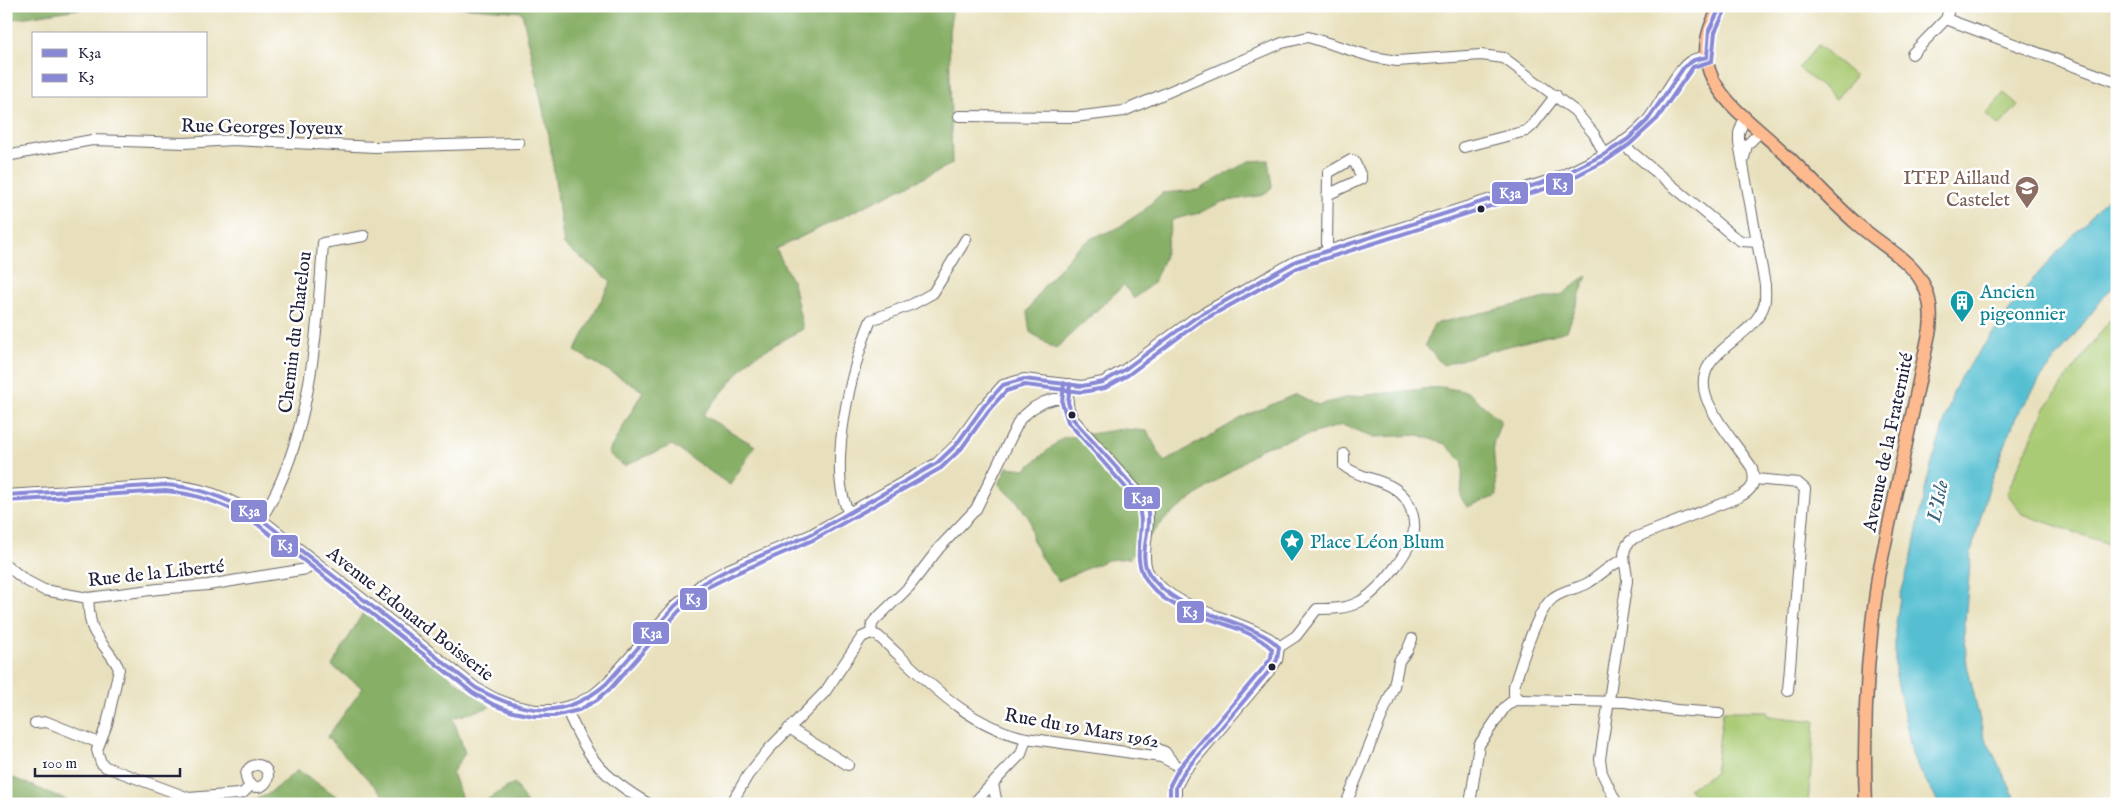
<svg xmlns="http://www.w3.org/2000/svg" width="2123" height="810" font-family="'IM FELL English',serif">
<rect width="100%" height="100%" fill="#fff"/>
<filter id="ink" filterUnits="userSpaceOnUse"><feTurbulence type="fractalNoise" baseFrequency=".02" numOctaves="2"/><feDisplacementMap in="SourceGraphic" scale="10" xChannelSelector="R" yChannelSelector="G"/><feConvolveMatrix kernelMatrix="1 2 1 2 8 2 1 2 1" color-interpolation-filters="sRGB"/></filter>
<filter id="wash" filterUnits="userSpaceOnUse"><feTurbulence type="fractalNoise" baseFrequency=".0096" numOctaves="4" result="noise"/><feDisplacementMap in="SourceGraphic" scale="20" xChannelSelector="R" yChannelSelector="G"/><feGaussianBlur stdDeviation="1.12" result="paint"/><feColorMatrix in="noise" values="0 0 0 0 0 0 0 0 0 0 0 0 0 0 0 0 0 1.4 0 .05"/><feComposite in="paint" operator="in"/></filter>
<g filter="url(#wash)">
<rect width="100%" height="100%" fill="#e8e0bc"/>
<g fill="#aacb74" stroke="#667658">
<polygon points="1818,45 1855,76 1836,99 1799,68"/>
<polygon points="2004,93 2018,105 1999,126 1986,114"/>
<polygon points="2117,314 2117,547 2022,514 2007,493 2045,408 2109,321"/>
<polygon points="1723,711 1767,711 1768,716 1815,721 1808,804 1705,804 1688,789 1715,773"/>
</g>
<g fill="#87af66" stroke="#546850">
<polygon points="6,6 98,6 7,20 6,22"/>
<polygon points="447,6 953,6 949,31 952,164 776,249 793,283 803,329 751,358 703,415 755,446 730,485 672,445 624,466 608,453 643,391 575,351 611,281 564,245 549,137 522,12"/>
<polygon points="1268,160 1272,187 1264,195 1222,202 1199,213 1172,220 1164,258 1154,282 1134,299 1124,285 1055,349 1030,332 1027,312 1044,286 1075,250 1092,238 1116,229 1143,211 1162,193 1198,190 1249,161"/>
<polygon points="1587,275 1567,331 1493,350 1443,365 1425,345 1434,324 1563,294"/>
<polygon points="1442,387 1468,392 1501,421 1493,444 1497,496 1467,507 1461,498 1463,462 1445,444 1419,435 1374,437 1342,425 1262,448 1168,516 1130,558 1107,560 1058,581 1040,556 1032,538 1030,520 1017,501 999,485 1007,467 1026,469 1062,438 1123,429 1147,431 1164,462 1245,416 1296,394 1318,405 1349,397"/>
<polygon points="364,611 490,707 453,718 465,753 452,773 464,804 392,804 327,737 363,688 332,666"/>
<polygon points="298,770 339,798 341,804 242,804 267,795"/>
<polygon points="6,775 76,804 6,804"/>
<polygon points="514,783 527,804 480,804"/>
</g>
<polygon fill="#55bfd1" stroke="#3c7086" points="2117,188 2117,284 2107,293 2041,378 2016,417 1990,484 1971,552 1964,633 1967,665 1983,733 2018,804 1939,804 1913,758 1895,671 1895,630 1900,597 1912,555 1927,480 1953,393 1961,376 2033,279"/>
</g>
<g filter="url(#ink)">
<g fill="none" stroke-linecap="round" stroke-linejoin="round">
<defs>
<g id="minor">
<polyline points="1946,19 2117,82"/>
<polyline points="1912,54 1946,19 1950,6"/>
<polyline points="959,116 1074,117 1124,111 1282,43 1308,37 1373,57 1397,61 1481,55 1504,58 1575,111 1594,134 1604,153"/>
<polyline points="1622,142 1627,148 1733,236 1741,241 1758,242"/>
<polyline points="1464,147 1526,131 1533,125 1556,95"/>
<polyline points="6,156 92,140 185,143 233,140 375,147 519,143"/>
<polyline points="1744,158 1747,145 1760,132"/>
<polyline points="1327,195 1361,179 1361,176 1354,161 1351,160 1328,173 1327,245 1328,251"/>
<path d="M1070,384C1067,398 1066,406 1073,419L1140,494C1142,498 1145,502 1147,507C1152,527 1138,559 1150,575C1174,608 1223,615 1257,632C1265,636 1273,639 1279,647L1277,660L1270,670L1184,772L1176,787V804"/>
<polyline points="1755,479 1798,483 1805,489 1788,690"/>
<path d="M6,495L165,485C201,486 232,498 261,519L476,688L496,699L515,706L535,710H553L576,704L593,695L606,684L675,606L703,583L729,569L810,535L937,463L956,445L984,406L1003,385L1024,379L1082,386L1103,382L1124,370L1195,318L1296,261L1557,178C1588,163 1624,147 1647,121C1659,106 1676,71 1689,62C1695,58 1701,57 1707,57"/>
<path d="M849,513C826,470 852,364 871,320L913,304L933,293L966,239"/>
<path d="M261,519C311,441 317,333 323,243L364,236"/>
<polyline points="6,565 25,580 44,590 88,598 158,589 208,585 256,577 307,569 314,561"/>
<path d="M88,598C89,609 89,623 95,633C102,646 113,655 119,669L107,724L97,750L101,763L106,767L189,798L238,794L243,793L251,785"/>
<path d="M871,633L878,636C923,676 964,725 1026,738L1161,757L1173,763L1184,772"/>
<polyline points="871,633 872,624 875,620 909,587 940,547 976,509 1020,419 1033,408 1044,402 1054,399 1067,399"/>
<path d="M1279,647L1296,636L1317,609C1331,609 1346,609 1359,602C1378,592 1411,552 1414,530C1415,521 1412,509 1407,501C1393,478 1362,481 1344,466V454"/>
<path d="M1521,700L1514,695V686C1521,665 1536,611 1553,598C1563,590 1577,589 1588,583C1601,575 1609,565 1623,560"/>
<path d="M566,708C588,759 601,776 649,804"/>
<polyline points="35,723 47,722 99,743"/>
<polyline points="789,728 848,765"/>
<polyline points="1156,748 1165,752 1171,760"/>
<circle cx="257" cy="776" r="11"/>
<polyline points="993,784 997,804"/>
<polyline points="731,804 748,775 769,749 825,692 862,637 871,633"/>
<polyline points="973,804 1021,754 1026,738"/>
<polyline points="1346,804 1394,686 1399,661 1407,651 1412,639"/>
<polyline points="1470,804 1479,745 1505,707 1514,700 1625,702 1676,710 1719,713"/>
<path d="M1617,804L1602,773L1600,759L1627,581C1627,564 1617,550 1634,538L1739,497C1753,490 1756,483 1752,468C1738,447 1714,419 1706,397C1691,351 1753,341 1764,305C1766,299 1765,292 1765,285L1739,143V133L1744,119"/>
</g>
<path id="major" d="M1721,6C1677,76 1739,110 1783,152C1808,175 1831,201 1857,224C1895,257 1937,270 1930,329L1878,577C1867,651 1863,728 1866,804"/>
</defs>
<use href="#minor" stroke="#676468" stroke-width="12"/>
<use href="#major" stroke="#676468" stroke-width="15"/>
<use href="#minor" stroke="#fff" stroke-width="10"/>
<use href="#major" stroke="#fcba8e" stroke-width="12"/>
<defs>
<g id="bus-1">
<polyline points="1707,57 1709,30 1721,6"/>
<path d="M1070,384L1068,402L1073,419L1140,494C1142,498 1146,503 1147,508C1153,529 1136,556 1150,575C1172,607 1217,614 1250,629C1261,634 1271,638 1279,647L1277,660L1270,670L1184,772L1176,787V804"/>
<path d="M6,495L165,485C201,487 231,499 261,519L476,688C523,714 563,721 606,684L675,606L703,583L729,569L810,535L937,463L956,445L984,406L1003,385L1024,379L1082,386L1103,382L1124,370L1195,318L1296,261L1557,178L1605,154L1628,139L1647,121L1684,67L1694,60L1707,57"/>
</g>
<g id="bus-2">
<path d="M1064,383L1062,403L1068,422L1135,498C1150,525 1130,551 1144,576C1168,621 1239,617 1272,649L1271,658L1265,666L1179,768L1170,785V804"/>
<path d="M6,501L165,491C200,494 229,505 257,524L473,693L494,705L513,712L534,716H554L579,710L597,700L610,689L679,611L706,588L732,575L813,540L941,468L961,449L989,410L1006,391L1025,385L1082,392L1105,388L1128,375L1198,323L1299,267L1560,184L1607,160L1630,144L1657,119L1693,67L1712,61L1715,32L1726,9"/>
</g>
</defs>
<use href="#bus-1" stroke="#fff" stroke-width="8"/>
<use href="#bus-2" stroke="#fff" stroke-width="8"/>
<use href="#bus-1" stroke="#8888d5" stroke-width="4"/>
<use href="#bus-2" stroke="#8888d5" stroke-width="4"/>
</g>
</g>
<defs>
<symbol id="school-pin" viewBox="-11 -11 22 30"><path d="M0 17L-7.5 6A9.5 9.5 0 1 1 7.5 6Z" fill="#8d6e63" stroke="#fff"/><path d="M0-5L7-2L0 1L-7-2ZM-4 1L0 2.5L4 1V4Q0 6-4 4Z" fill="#fff"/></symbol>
<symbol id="building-pin" viewBox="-11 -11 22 30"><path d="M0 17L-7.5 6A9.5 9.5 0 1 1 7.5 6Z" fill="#0f9aa8" stroke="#fff"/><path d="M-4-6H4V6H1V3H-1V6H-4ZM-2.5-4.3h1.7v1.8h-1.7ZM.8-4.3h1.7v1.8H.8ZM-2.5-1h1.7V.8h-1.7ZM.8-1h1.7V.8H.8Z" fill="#fff"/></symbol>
<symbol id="sight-pin" viewBox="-11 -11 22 30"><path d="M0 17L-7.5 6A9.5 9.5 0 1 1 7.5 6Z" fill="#0f9aa8" stroke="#fff"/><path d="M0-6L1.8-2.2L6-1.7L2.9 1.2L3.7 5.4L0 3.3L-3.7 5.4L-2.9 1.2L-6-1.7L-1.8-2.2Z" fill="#fff"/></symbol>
</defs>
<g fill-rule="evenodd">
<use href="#school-pin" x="2013" y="174" width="28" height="38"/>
<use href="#building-pin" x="1948" y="288" width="28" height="38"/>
<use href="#sight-pin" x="1278" y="527" width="28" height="38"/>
</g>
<g fill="#22223b" stroke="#fff" stroke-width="2">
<circle cx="1481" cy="209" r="4.5"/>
<circle cx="1072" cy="415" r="4.5"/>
<circle cx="1272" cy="667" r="4.5"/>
</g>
<g text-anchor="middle" stroke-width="5" stroke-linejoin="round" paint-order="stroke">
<g font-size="19" fill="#22223b" stroke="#fff">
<text transform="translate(262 126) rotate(1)" y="7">Rue Georges Joyeux</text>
<text transform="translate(294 332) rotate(-83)" y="7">Chemin du Chatelou</text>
<text transform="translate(1887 442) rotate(-78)" y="7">Avenue de la Fraternité</text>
<text transform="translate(156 572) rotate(-6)" y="7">Rue de la Liberté</text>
<text transform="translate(411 613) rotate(38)" y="7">Avenue Edouard Boisserie</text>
<text transform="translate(1082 727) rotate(10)" y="7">Rue du 19 Mars 1962</text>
</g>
<g font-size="19" fill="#785e54" stroke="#fff" text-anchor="end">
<text x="2010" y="184">ITEP Aillaud<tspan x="2010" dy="22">Castelet</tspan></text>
</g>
<g font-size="19" fill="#0d838f" stroke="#fff" text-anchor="start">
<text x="1980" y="298">Ancien<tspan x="1980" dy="22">pigeonnier</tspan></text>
<text x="1310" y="548">Place Léon Blum</text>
</g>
<g font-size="20" font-style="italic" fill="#366177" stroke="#fff">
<text transform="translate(1937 501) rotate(-78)" y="7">L'Isle</text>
</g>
</g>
<g stroke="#fff" stroke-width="2">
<rect x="1545" y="172" width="29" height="24" rx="5" fill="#8888d5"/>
<rect x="1491" y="181" width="38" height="24" rx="5" fill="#8888d5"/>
<rect x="1123" y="486" width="38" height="24" rx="5" fill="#8888d5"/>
<rect x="230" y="499" width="38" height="24" rx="5" fill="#8888d5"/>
<rect x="270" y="534" width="29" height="24" rx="5" fill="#8888d5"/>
<rect x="679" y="587" width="29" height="24" rx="5" fill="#8888d5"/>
<rect x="1176" y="600" width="29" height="24" rx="5" fill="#8888d5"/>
<rect x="632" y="621" width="38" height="24" rx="5" fill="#8888d5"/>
</g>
<g font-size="14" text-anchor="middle" font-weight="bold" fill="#fff">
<text x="1560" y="189">K3</text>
<text x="1510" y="198">K3a</text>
<text x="1142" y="503">K3a</text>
<text x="249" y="516">K3a</text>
<text x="285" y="550">K3</text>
<text x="693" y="604">K3</text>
<text x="1190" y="617">K3</text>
<text x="651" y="638">K3a</text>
</g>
<rect width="2123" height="810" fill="none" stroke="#fff" stroke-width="25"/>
<rect x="32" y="32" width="175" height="65" fill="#ffffff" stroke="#a7a7b1"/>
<rect x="42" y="49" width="25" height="8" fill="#8888d5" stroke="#a7a7b1"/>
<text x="78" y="58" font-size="15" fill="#22223b">K3a</text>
<rect x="42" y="74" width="25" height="8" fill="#8888d5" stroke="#a7a7b1"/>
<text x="78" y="82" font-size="15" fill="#22223b">K3</text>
<path d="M35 768v8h145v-8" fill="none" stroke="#22223b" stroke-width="2.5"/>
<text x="42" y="768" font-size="15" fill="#22223b" stroke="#ffffff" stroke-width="4" paint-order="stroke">100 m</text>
</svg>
